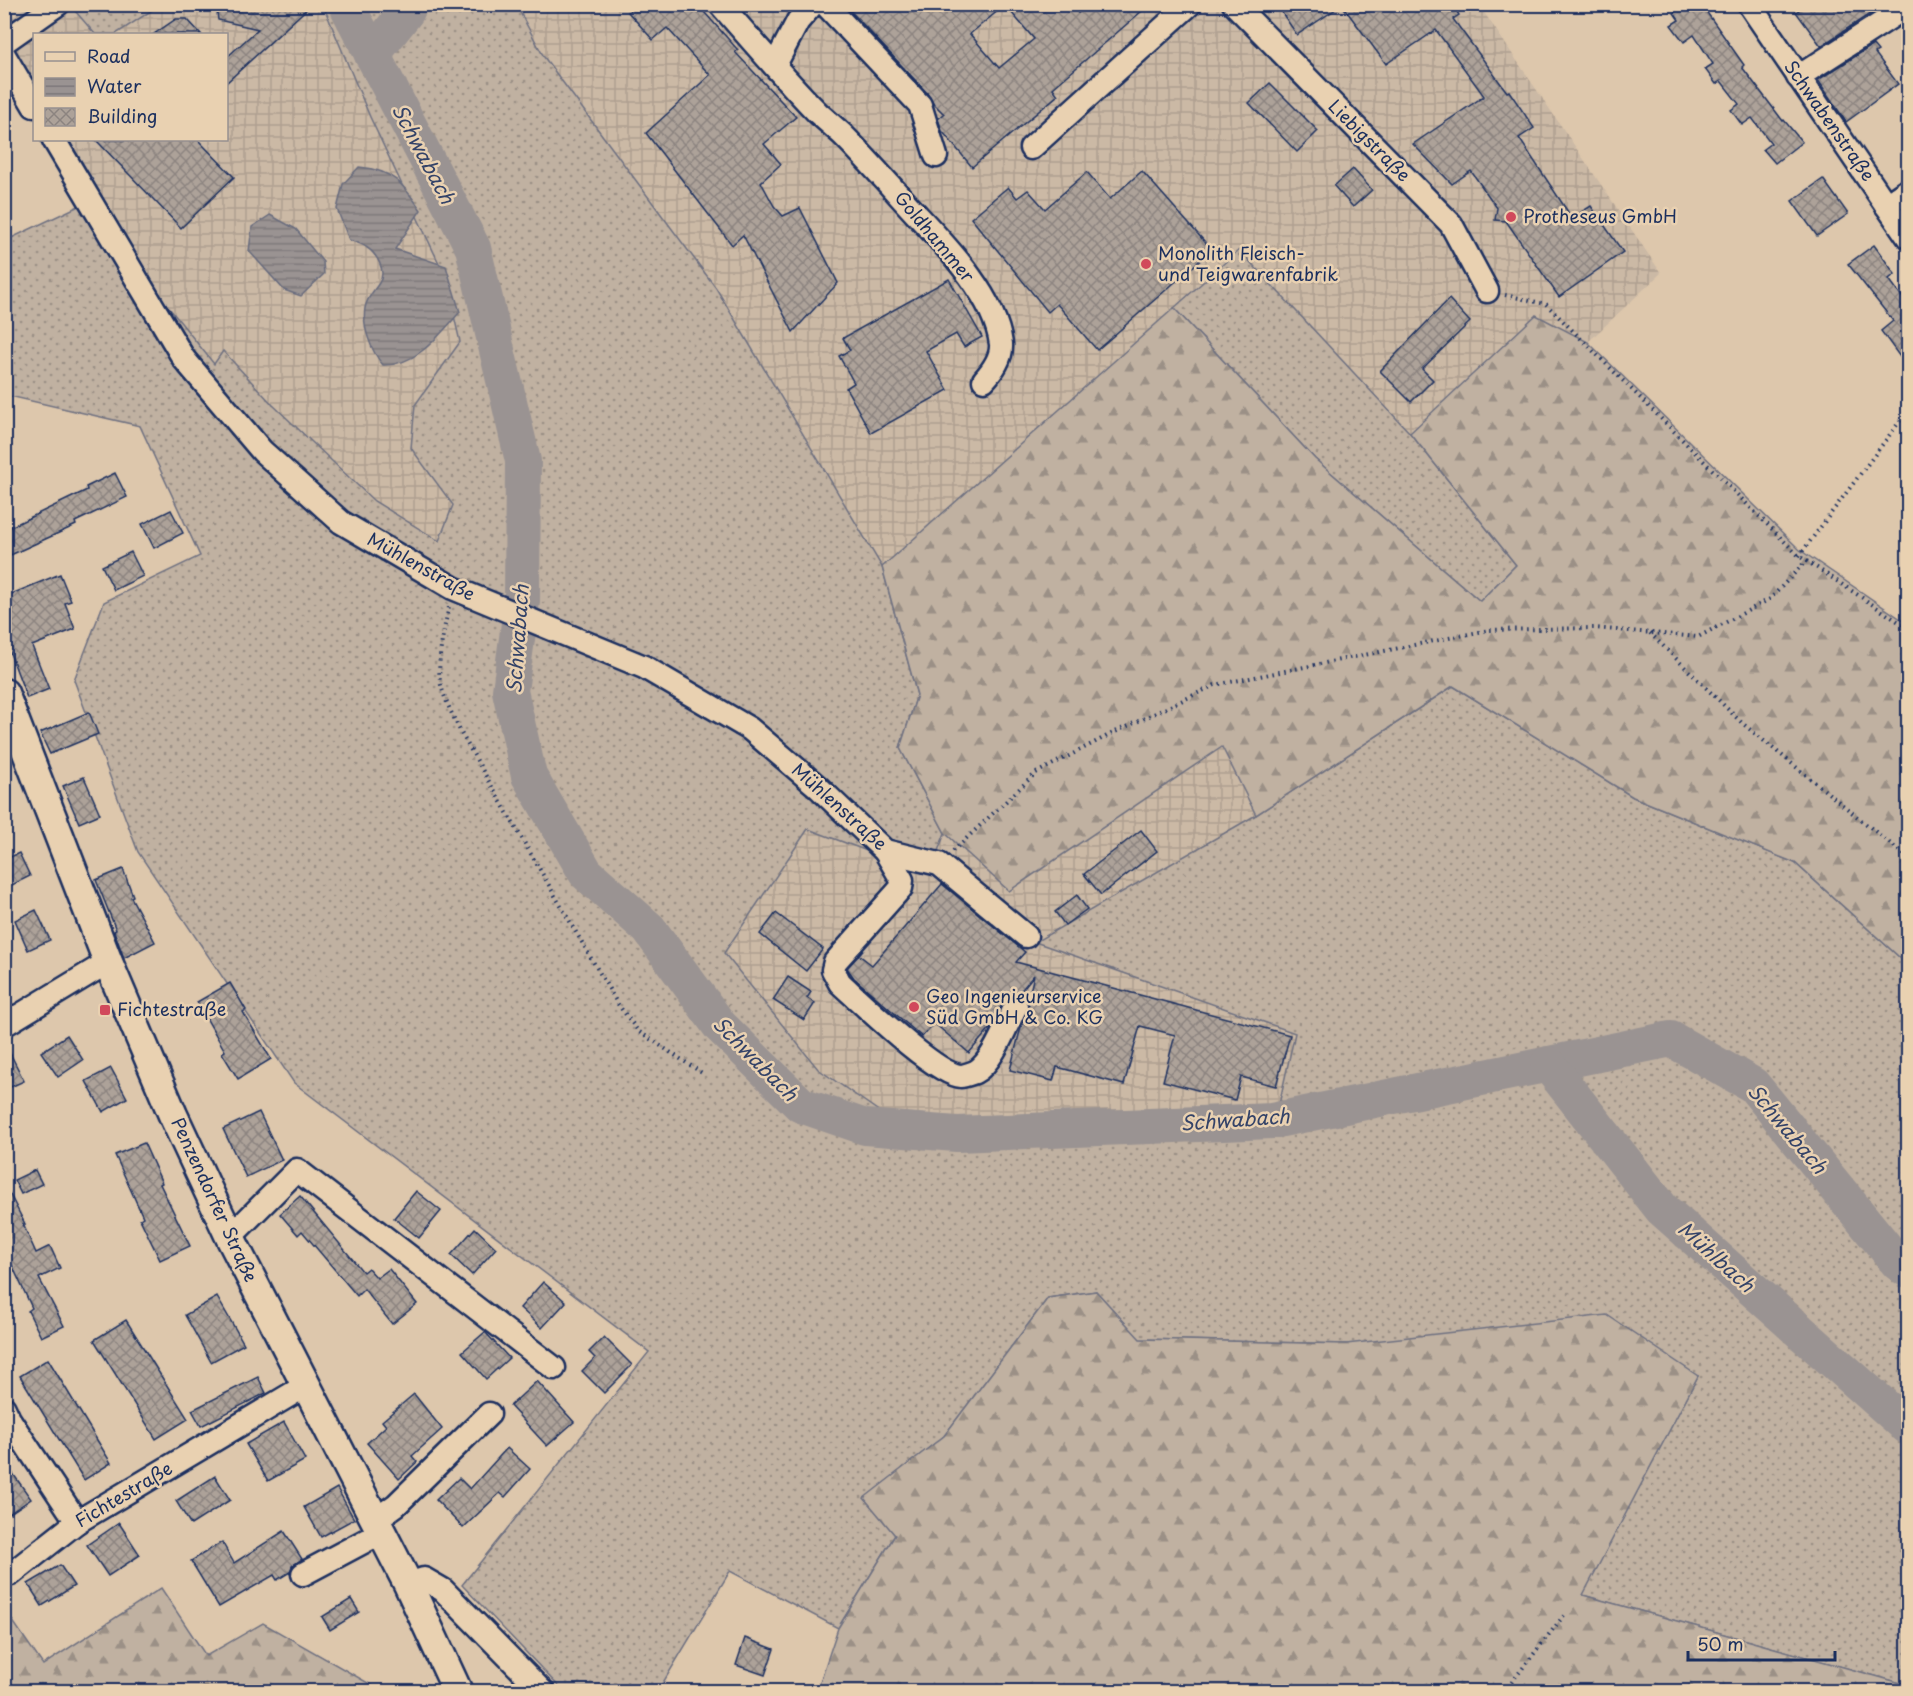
<svg xmlns="http://www.w3.org/2000/svg" width="1913" height="1696" font-family="'Playpen Sans',sans-serif">
<defs>
<pattern id="industrial-grid" width="8" height="8" patternUnits="userSpaceOnUse" patternTransform="scale(1.5)"><rect width="8" height="8" fill="#cbb9a5"/><path d="M0 4h8M4 0v8" fill="none" stroke="#ae9f90"/></pattern>
<pattern id="grass-dots" width="8" height="8" patternUnits="userSpaceOnUse" patternTransform="scale(1.5)"><rect width="8" height="8" fill="#c0b1a1"/><path d="M2 2h.1M6 6h.1" fill="none" stroke="#9b9086" stroke-width="1.8" stroke-linecap="round"/></pattern>
<pattern id="forest-firs" width="22" height="20" patternUnits="userSpaceOnUse" patternTransform="scale(1.5)"><rect width="22" height="20" fill="#c0b1a1"/><path d="M5 1l3.5 6h-7zM16 11l3.5 6h-7z" fill="#9b9086"/></pattern>
<pattern id="water-rules" width="6" height="5" patternUnits="userSpaceOnUse" patternTransform="scale(1.5)"><rect width="6" height="5" fill="#9a9392"/><path d="M0 2.5h6" fill="none" stroke="#7d787a"/></pattern>
<pattern id="building-cross-hatch" width="8" height="8" patternUnits="userSpaceOnUse" patternTransform="scale(1.5)"><rect width="8" height="8" fill="#ada299"/><path d="M0 0l8 8M0 8l8-8" fill="none" stroke="#8c8480"/></pattern>
</defs>
<rect width="100%" height="100%" fill="#ddc7ac"/>
<filter id="ink" filterUnits="userSpaceOnUse"><feTurbulence type="fractalNoise" baseFrequency=".0167" numOctaves="2"/><feDisplacementMap in="SourceGraphic" scale="12" xChannelSelector="R" yChannelSelector="G"/><feConvolveMatrix kernelMatrix="1 2 1 2 8 2 1 2 1" color-interpolation-filters="sRGB"/></filter>
<g filter="url(#ink)">
<g fill="url(#industrial-grid)">
<polygon points="29,5 70,5 95,34 34,34 34,106 5,49 4,22"/>
<polygon points="160,5 323,5 370,117 445,276 460,342 415,405 411,448 453,505 439,542 374,501 273,405 223,352 214,364 85,203 52,140 226,140 226,34 116,34"/>
<polygon points="516,5 1479,5 1661,273 1588,342 1535,315 1410,433 1239,250 882,567 716,288 544,57"/>
<polygon points="1222,747 1256,815 1036,942 1296,1033 1278,1109 896,1123 818,1069 724,953 808,829 928,873 945,833 1009,891"/>
</g>
<g fill="url(#grass-dots)" stroke="#6e7080" stroke-width="1.5">
<polygon points="70,5 160,5 116,34 95,34"/>
<polygon points="323,5 516,5 544,57 716,288 882,567 917,695 900,748 945,833 929,874 808,829 724,953 818,1069 896,1123 1278,1109 1295,1033 1035,942 1256,815 1453,686 1633,797 1795,863 1908,965 1908,1685 1582,1595 1698,1376 1346,1344 1139,1339 1096,1291 1048,1298 944,1436 865,1498 895,1535 838,1628 730,1571 658,1691 563,1691 462,1585 649,1352 294,1083 138,852 74,680 104,602 200,556 140,426 5,395 5,241 85,203 214,364 223,351 273,405 374,501 439,541 453,505 411,448 415,405 460,342 445,276 370,117"/>
<polygon points="1239,250 1410,433 1516,565 1480,601 1315,459 1174,308"/>
</g>
<g fill="url(#forest-firs)" stroke="#6e7080" stroke-width="1.5">
<polygon points="1174,308 1315,459 1480,601 1516,565 1410,433 1536,315 1588,342 1800,550 1908,624 1908,965 1795,863 1633,797 1453,686 1256,815 1222,747 1009,891 945,833 900,748 917,695 882,567"/>
<polygon points="1096,1291 1140,1339 1346,1344 1607,1315 1698,1376 1583,1595 1908,1685 1908,1691 817,1691 838,1628 895,1535 864,1498 944,1436 1048,1298"/>
<polygon points="161,1588 206,1656 263,1623 382,1691 5,1691 5,1617 8,1614 43,1665"/>
</g>
<g fill="url(#water-rules)" stroke="#676b7d" stroke-width="1.5">
<path d="M359,167C393,170 403,184 421,210L395,249L446,266L460,312C440,334 417,366 383,365C371,351 362,327 365,308C367,297 374,291 379,283C387,271 377,254 366,247C361,243 354,242 349,240L337,209L343,184Z"/>
<polygon points="270,215 296,229 323,262 324,274 301,296 284,290 249,251 252,227"/>
</g>
<g fill="none" stroke-linecap="round" stroke-linejoin="round">
<g stroke="#9a9392" stroke-width="36">
<polyline points="346,4 473,248 523,461 522,601 510,691 529,776 586,873 649,929 720,1026 801,1105 865,1127 957,1134 1272,1121 1671,1039 1753,1085 1898,1263 1908,1270"/>
<polyline points="372,55 407,11"/>
<polyline points="1548,1064 1662,1209 1908,1427"/>
</g>
</g>
<g fill="url(#building-cross-hatch)" stroke="#1b2f5e" stroke-width="1.5" fill-rule="evenodd">
<polygon points="216,4 312,4 226,83 226,58 258,29 218,20"/>
<polygon points="637,4 697,4 738,50 735,52 796,117 764,144 781,164 761,182 774,206 783,216 800,208 838,283 793,332 743,235 732,245 646,133 710,75 667,28 653,40 628,12"/>
<path d="M844,4H1070L1078,13L1088,4H1150L1053,88L1058,95L972,167L942,131L938,119L944,114L934,104L930,96ZM1005,5L1034,39L999,68L970,34Z"/>
<polygon points="1276,4 1452,4 1459,15 1453,19 1507,92 1509,91 1534,128 1519,138 1572,218 1591,206 1623,252 1559,297 1506,221 1495,220 1497,208 1471,171 1452,184 1413,144 1484,96 1436,30 1386,64 1342,5 1297,35"/>
<polygon points="1685,4 1701,4 1744,65 1742,67 1783,121 1784,120 1802,142 1775,163 1763,149 1771,143 1752,118 1742,125 1731,110 1739,104 1721,81 1716,84 1705,69 1713,64 1694,35 1684,42 1671,25 1679,20 1674,13"/>
<polygon points="1807,4 1885,4 1821,46 1796,12"/>
<polygon points="176,19 187,19 201,34 154,34"/>
<polygon points="1873,45 1878,51 1875,53 1898,84 1846,122 1818,80"/>
<polygon points="1270,83 1318,131 1297,152 1249,103"/>
<polygon points="96,140 198,140 234,177 181,228"/>
<polygon points="1353,169 1372,190 1353,207 1334,186"/>
<polygon points="1142,171 1212,250 1097,350 1057,304 1048,312 971,218 1008,187 1017,198 1028,190 1045,209 1087,172 1110,199"/>
<polygon points="1823,179 1848,214 1817,236 1792,201"/>
<polygon points="1874,245 1895,274 1889,279 1908,305 1908,368 1881,331 1893,321 1848,264"/>
<polygon points="949,279 982,337 964,347 956,334 926,351 948,390 871,433 846,388 854,383 839,356 850,350 843,338"/>
<polygon points="1449,299 1470,322 1422,369 1433,380 1411,402 1380,371"/>
<polygon points="115,473 127,497 75,522 76,525 4,558 4,530 87,490 86,487"/>
<polygon points="171,510 183,533 154,548 142,524"/>
<polygon points="131,552 143,576 114,590 102,566"/>
<polygon points="60,574 71,601 65,603 75,629 32,646 49,689 27,698 4,637 4,597"/>
<polygon points="89,712 98,734 50,754 40,733"/>
<polygon points="84,777 100,814 79,823 63,786"/>
<polygon points="1141,830 1157,851 1101,895 1084,874"/>
<polygon points="19,853 30,876 10,886 4,874 4,860"/>
<polygon points="123,869 133,896 131,897 155,942 124,958 114,931 116,930 96,880"/>
<polygon points="942,884 1025,952 1016,962 1290,1035 1276,1086 1241,1077 1235,1100 1163,1081 1175,1035 1140,1026 1124,1085 1057,1067 1053,1081 1010,1070 1021,1027 1028,1011 1028,1000 1034,975 1019,993 1009,995 1004,1000 992,1026 969,1053 934,1023 922,1037 854,978 847,968 859,955 872,965"/>
<polygon points="1077,895 1087,909 1065,925 1055,912"/>
<polygon points="36,910 50,940 28,950 15,920"/>
<polygon points="776,913 823,949 806,971 760,934"/>
<polygon points="788,977 811,992 807,998 815,1003 804,1020 773,1000"/>
<polygon points="230,983 246,1010 243,1012 271,1059 238,1079 222,1053 225,1051 197,1002"/>
<polygon points="67,1035 83,1060 58,1077 41,1052"/>
<polygon points="4,1041 24,1081 4,1090"/>
<polygon points="111,1068 127,1098 103,1112 86,1081"/>
<polygon points="259,1112 282,1160 246,1177 223,1129"/>
<polygon points="144,1143 162,1183 160,1184 190,1246 160,1260 140,1219 143,1217 115,1155"/>
<polygon points="35,1170 42,1184 21,1194 14,1180"/>
<polygon points="4,1183 25,1224 23,1224 36,1253 50,1246 60,1268 39,1278 64,1326 41,1337 28,1311 32,1308 4,1248"/>
<polygon points="416,1191 441,1211 419,1238 394,1218"/>
<polygon points="300,1196 363,1272 368,1268 377,1278 389,1269 417,1304 392,1324 364,1289 357,1296 302,1231 298,1235 280,1214"/>
<polygon points="475,1228 496,1248 472,1275 451,1255"/>
<polygon points="543,1282 566,1302 542,1328 520,1308"/>
<polygon points="217,1297 244,1344 211,1362 185,1315"/>
<polygon points="126,1320 188,1419 156,1439 94,1340"/>
<polygon points="485,1332 509,1358 486,1379 462,1352"/>
<polygon points="604,1337 632,1365 604,1393 582,1371 595,1358 589,1352"/>
<polygon points="48,1359 111,1463 84,1480 20,1376"/>
<polygon points="258,1377 266,1393 201,1426 192,1410"/>
<polygon points="537,1381 574,1422 547,1446 510,1406"/>
<polygon points="414,1394 442,1429 412,1456 417,1462 399,1479 367,1443 386,1426 382,1421"/>
<polygon points="284,1422 305,1460 268,1481 246,1444"/>
<polygon points="507,1448 530,1469 505,1497 500,1493 463,1528 436,1500 459,1478 470,1489"/>
<polygon points="4,1461 31,1499 4,1517"/>
<polygon points="215,1476 230,1500 191,1525 176,1501"/>
<polygon points="337,1488 354,1519 321,1537 304,1507"/>
<polygon points="119,1523 140,1555 108,1576 87,1545"/>
<polygon points="284,1531 302,1559 292,1566 290,1572 277,1580 274,1575 219,1607 191,1561 222,1542 234,1563"/>
<polygon points="60,1565 74,1586 42,1606 28,1584"/>
<polygon points="351,1599 359,1612 330,1630 322,1617"/>
<polygon points="745,1638 774,1649 765,1675 736,1665"/>
</g>
<g fill="none" stroke-linecap="round" stroke-linejoin="round">
<defs>
<g id="minor">
<path d="M720,4C752,41 784,78 818,113C826,120 834,127 842,134C868,160 892,188 917,215C948,248 995,297 1001,344C1002,358 993,370 984,380"/>
<polyline points="825,4 920,105 936,156"/>
<polyline points="1234,4 1451,224 1487,291"/>
<polyline points="1749,4 1908,237"/>
<polyline points="4,42 58,4"/>
<polyline points="4,55 34,106"/>
<polyline points="775,65 798,21 813,4"/>
<polyline points="1798,77 1908,6"/>
<polyline points="54,140 184,359 262,451 341,522 453,588 644,667 750,729 818,787 885,851 939,864 1026,936"/>
<polyline points="1031,148 1190,4"/>
<polyline points="1886,205 1908,190"/>
<path d="M885,851L902,880L901,888L835,962L833,970L840,983C861,1002 936,1075 961,1076C964,1076 972,1073 975,1072C993,1063 1007,1023 1016,1006"/>
<polyline points="4,1025 108,962"/>
<polyline points="230,1237 297,1170 554,1368"/>
<polyline points="4,1408 9,1419 77,1522"/>
<polyline points="375,1520 396,1505 489,1414"/>
<polyline points="11,1574 77,1522 305,1386"/>
<polyline points="303,1574 382,1532"/>
<polyline points="408,1584 424,1579 443,1590 543,1692"/>
</g>
<polyline id="major" points="4,693 108,962 173,1115 230,1237 408,1584 458,1692"/>
</defs>
<use href="#minor" stroke="#1b2f5e" stroke-width="27"/>
<use href="#major" stroke="#1b2f5e" stroke-width="33"/>
<g stroke="#1b2f5e" stroke-width="4" stroke-dasharray="1.5 4.5" stroke-linecap="butt">
<polyline points="1505,295 1546,304 1799,556 1908,628"/>
<polyline points="1799,556 1900,421 1908,414"/>
<path d="M449,607C444,627 437,661 440,681C444,699 453,716 461,733L617,1003L638,1031L702,1073"/>
<polyline points="1650,633 1742,723 1908,858"/>
<polyline points="953,851 1036,773 1113,733 1215,685 1489,630 1594,628 1698,637 1770,599 1806,561"/>
<polyline points="1504,1692 1565,1614"/>
</g>
<use href="#minor" stroke="#e9d1b1" stroke-width="22"/>
<use href="#major" stroke="#e9d1b1" stroke-width="28"/>
</g>
</g>
<g fill="#d1495b" stroke="#e9d1b1" stroke-width="2">
<circle cx="1511" cy="217" r="6"/>
<circle cx="1146" cy="264" r="6"/>
<circle cx="914" cy="1007" r="6"/>
<rect x="99" y="1004" width="12" height="12" rx="3"/>
</g>
<g text-anchor="middle" stroke-width="5" stroke-linejoin="round" paint-order="stroke">
<g font-size="18" fill="#1b2f5e" stroke="#e9d1b1">
<text transform="translate(1829 121) rotate(55)" y="6">Schwabenstraße</text>
<text transform="translate(1369 141) rotate(45)" y="6">Liebigstraße</text>
<text transform="translate(934 237) rotate(50)" y="6">Goldhammer</text>
<text transform="translate(421 567) rotate(29)" y="6">Mühlenstraße</text>
<text transform="translate(839 807) rotate(42)" y="6">Mühlenstraße</text>
<text transform="translate(214 1200) rotate(65)" y="6">Penzendorfer Straße</text>
<text transform="translate(124 1495) rotate(-31)" y="6">Fichtestraße</text>
</g>
<g font-size="18" fill="#1b2f5e" stroke="#e9d1b1" text-anchor="start">
<text x="1523" y="223">Protheseus GmbH</text>
<text x="1158" y="260">Monolith Fleisch-<tspan x="1158" dy="21">und Teigwarenfabrik</tspan></text>
<text x="926" y="1003">Geo Ingenieurservice<tspan x="926" dy="21">Süd GmbH &amp; Co. KG</tspan></text>
<text x="117" y="1016">Fichtestraße</text>
</g>
<g font-size="20" font-style="italic" fill="#344368" stroke="#e9d1b1">
<text transform="translate(423 154) rotate(62)" y="7">Schwabach</text>
<text transform="translate(518 639) rotate(-86)" y="7">Schwabach</text>
<text transform="translate(755 1059) rotate(45)" y="7">Schwabach</text>
<text transform="translate(1235 1120) rotate(-4)" y="7">Schwabach</text>
<text transform="translate(1787 1129) rotate(50)" y="7">Schwabach</text>
<text transform="translate(1716 1257) rotate(42)" y="7">Mühlbach</text>
</g>
</g>
<rect width="1913" height="1696" fill="none" stroke="#e9d1b1" stroke-width="24"/>
<rect x="12" y="12" width="1889" height="1672" fill="none" stroke="#1b2f5e" stroke-width="2" filter="url(#ink)"/>
<rect x="33" y="33" width="195" height="108" fill="#e9d1b1" stroke="#979090" stroke-width="1.5"/>
<rect x="45" y="52" width="30" height="9" fill="#e9d1b1" stroke="#979090" stroke-width="1.5"/>
<text x="87" y="63" font-size="18" fill="#1b2f5e">Road</text>
<rect x="45" y="78" width="30" height="18" fill="url(#water-rules)" stroke="#979090" stroke-width="1.5"/>
<text x="87" y="93" font-size="18" fill="#1b2f5e">Water</text>
<rect x="45" y="108" width="30" height="18" fill="url(#building-cross-hatch)" stroke="#979090" stroke-width="1.5"/>
<text x="87" y="123" font-size="18" fill="#1b2f5e">Building</text>
<path d="M1688 1651v9h147v-9" fill="none" stroke="#1b2f5e" stroke-width="3"/>
<text x="1697" y="1651" font-size="18" fill="#1b2f5e" stroke="#e9d1b1" stroke-width="4.5" paint-order="stroke">50 m</text>
</svg>
